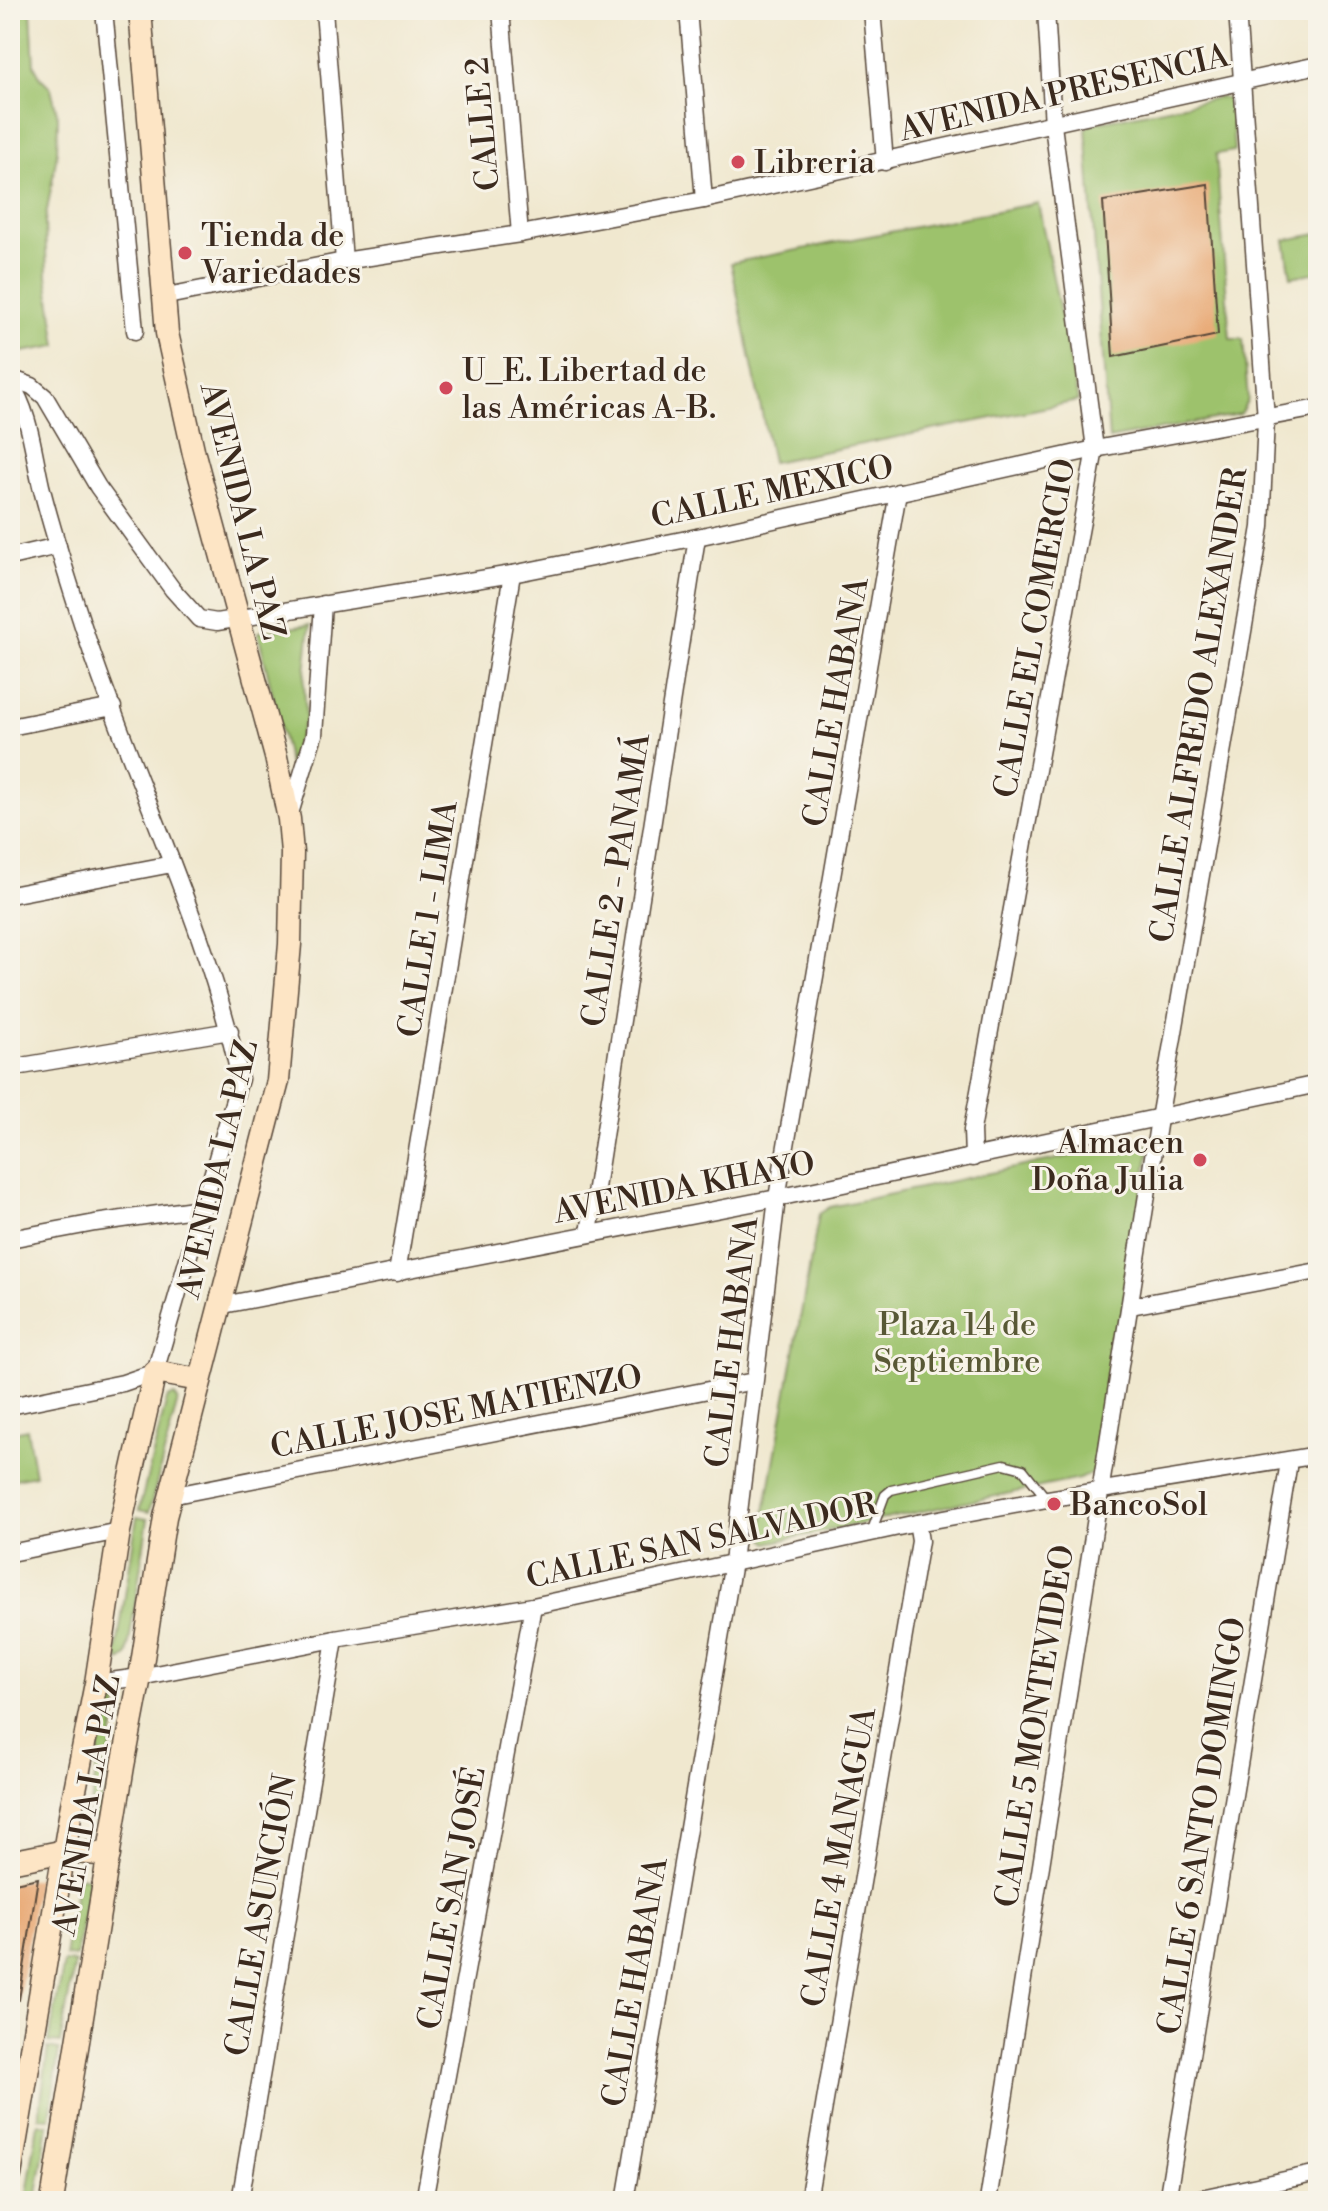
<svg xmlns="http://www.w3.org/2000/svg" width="1328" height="2211" font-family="'Libre Bodoni',serif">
<rect width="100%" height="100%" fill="#f7f3e8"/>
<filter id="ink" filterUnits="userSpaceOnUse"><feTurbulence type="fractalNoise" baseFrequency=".0125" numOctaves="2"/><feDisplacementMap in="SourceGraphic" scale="16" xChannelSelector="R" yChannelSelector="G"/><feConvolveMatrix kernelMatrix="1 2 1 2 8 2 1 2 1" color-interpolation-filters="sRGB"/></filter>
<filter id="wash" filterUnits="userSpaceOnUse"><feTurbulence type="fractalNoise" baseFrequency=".006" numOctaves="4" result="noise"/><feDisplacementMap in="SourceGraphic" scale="32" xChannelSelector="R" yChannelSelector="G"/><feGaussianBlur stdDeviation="1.8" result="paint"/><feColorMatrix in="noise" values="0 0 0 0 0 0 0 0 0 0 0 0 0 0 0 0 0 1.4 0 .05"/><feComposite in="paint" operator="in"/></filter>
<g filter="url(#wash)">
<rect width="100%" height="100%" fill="#f0e8cf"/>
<g fill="#9dc26c" stroke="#6c7645" stroke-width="2">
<polygon points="10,10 31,10 34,65 41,78 51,88 58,117 57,154 45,222 47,276 57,346 10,354"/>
<polygon points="1222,97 1231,102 1234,151 1216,154 1230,339 1243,339 1248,399 1240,414 1109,439 1086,128 1094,123"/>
<polygon points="1038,203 1078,401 772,462 731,263"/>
<polygon points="1318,234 1318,272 1291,277 1285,240"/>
<polygon points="310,625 304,683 306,718 289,764 258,632"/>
<polygon points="1137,1142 1150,1146 1096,1471 1079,1479 768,1543 761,1534 819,1214 830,1207"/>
<polygon points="174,1395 178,1400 149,1512 139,1510 167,1399"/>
<polygon points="27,1429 35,1475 10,1480 10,1433"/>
<polygon points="137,1517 148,1519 127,1656 120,1661 116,1654"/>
<polygon points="107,1702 118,1704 109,1759 98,1757"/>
<polygon points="97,1764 107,1766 98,1820 89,1818"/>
<polygon points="78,1876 90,1878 76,1957 65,1956"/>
<polygon points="64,1962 75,1963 60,2043 49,2042"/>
<polygon points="48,2048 59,2050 50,2118 39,2117"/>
<polygon points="38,2123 48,2125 37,2195 27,2194"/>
</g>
<g id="blocks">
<g fill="#e9ac79">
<polygon points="1208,184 1218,335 1113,357 1103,201"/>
<polygon points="38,1878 19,2000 10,1999 10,1884"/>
</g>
</g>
</g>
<g filter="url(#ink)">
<use href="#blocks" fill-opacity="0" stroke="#564639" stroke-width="2"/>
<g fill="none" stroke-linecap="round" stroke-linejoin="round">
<defs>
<polyline id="lane" points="871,1533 885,1495 891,1490 1004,1464 1023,1469 1046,1498"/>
<g id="street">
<polyline points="104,10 135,331"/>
<polyline points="324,10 344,261"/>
<polyline points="501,10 520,234"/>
<polyline points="688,10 704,200"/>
<polyline points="872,10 885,162"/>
<polyline points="162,297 344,261 520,234 704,200 1318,65"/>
<polyline points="10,378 32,386 45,397 98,487 173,590 199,619 217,622 512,574 697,537 1095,449 1318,408"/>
<path d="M10,383C30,412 33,452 41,486C53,533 68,580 83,626C132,778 207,923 240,1079L155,1372L123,1383L10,1406"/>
<polyline points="10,557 58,546"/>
<polyline points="10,727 113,707"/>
<polyline points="289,817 314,735 323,604"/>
<polyline points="10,895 172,864"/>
<polyline points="10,1068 230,1031"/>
<polyline points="973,1158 972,1130 1095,449 1053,125 1046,10"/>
<polyline points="589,1233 697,537"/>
<polyline points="10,1239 95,1223 201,1208"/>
<polyline points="397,1273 512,574"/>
<polyline points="218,1306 777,1198 1318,1084"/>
<polyline points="1131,1306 1318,1271"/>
<polyline points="170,1496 754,1381"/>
<polyline points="10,1553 119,1531"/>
<polyline points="96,1683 140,1677 335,1639 533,1606 917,1523 1047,1499 1318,1455"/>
<polyline points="240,2201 335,1639"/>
<polyline points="424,2201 533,1606"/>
<polyline points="625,2201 733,1562 777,1198 898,492"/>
<polyline points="808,2201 920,1541 917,1523"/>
<polyline points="988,2201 1159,1119 1261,527 1266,419 1237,10"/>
<polyline points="1167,2201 1288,1468 1287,1461"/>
<polyline points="1187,2201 1318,2173"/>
</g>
<g id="secondary">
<polyline points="10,1862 65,1851 109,1855"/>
<polyline points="10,2175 71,1810 96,1683 119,1531 155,1372 199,1380"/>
<polyline points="52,2201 123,1766 140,1677 165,1517 278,1081 290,944 292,853 289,819 276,757 194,454 167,333 140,10"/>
</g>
</defs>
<use href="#lane" stroke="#564639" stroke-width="11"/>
<use href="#street" stroke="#564639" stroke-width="19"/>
<use href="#secondary" stroke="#564639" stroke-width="25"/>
<use href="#lane" stroke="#fff" stroke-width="8"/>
<use href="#street" stroke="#fff" stroke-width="16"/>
<use href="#secondary" stroke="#fde5c5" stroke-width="22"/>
</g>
</g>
<g fill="#d1495b" stroke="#f7f3e8" stroke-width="3">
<circle cx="738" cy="162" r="8"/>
<circle cx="185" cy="253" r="8"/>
<circle cx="446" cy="388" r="8"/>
<circle cx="1200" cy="1160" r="8"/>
<circle cx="1054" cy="1504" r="8"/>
</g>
<g text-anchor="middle" stroke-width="6" stroke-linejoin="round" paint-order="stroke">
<g font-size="32" fill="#3b2a1e" stroke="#f7f3e8">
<text transform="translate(1064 92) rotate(-13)" y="11">AVENIDA PRESENCIA</text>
<text transform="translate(482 124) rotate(-95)" y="11">CALLE 2</text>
<text transform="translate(772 491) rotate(-12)" y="11">CALLE MEXICO</text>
<text transform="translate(243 511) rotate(76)" y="11">AVENIDA LA PAZ</text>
<text transform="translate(1034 628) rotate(-80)" y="11">CALLE EL COMERCIO</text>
<text transform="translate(835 702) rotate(-80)" y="11">CALLE HABANA</text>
<text transform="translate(1198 705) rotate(-81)" y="11">CALLE ALFREDO ALEXANDER</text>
<text transform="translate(615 880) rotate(-81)" y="11">CALLE 2 - PANAMÁ</text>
<text transform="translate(427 919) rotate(-81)" y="11">CALLE 1 - LIMA</text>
<text transform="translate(217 1169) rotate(-77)" y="11">AVENIDA LA PAZ</text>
<text transform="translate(684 1187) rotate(-11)" y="11">AVENIDA KHAYO</text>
<text transform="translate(731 1342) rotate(-83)" y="11">CALLE HABANA</text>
<text transform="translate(456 1411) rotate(-11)" y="11">CALLE JOSE MATIENZO</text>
<text transform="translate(701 1540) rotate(-12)" y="11">CALLE SAN SALVADOR</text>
<text transform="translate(1034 1726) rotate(-81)" y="11">CALLE 5 MONTEVIDEO</text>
<text transform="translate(86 1805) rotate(-80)" y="11">AVENIDA LA PAZ</text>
<text transform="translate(1201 1826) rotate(-81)" y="11">CALLE 6 SANTO DOMINGO</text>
<text transform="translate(838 1857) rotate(-80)" y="11">CALLE 4 MANAGUA</text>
<text transform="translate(451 1898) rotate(-80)" y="11">CALLE SAN JOSÉ</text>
<text transform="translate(260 1915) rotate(-80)" y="11">CALLE ASUNCIÓN</text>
<text transform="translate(634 1982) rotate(-80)" y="11">CALLE HABANA</text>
</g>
<g font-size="32" fill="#3b2a1e" stroke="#f7f3e8" text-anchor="start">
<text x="754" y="173">Libreria</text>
<text x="201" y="246">Tienda de<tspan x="201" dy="37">Variedades</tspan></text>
<text x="462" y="381">U_E. Libertad de<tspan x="462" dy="37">las Américas A-B.</tspan></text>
<text x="1184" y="1153" text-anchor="end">Almacen<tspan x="1184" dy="37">Doña Julia</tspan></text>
<text x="1070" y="1515">BancoSol</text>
</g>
<g font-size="32" fill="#585835" stroke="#f7f3e8">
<text x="957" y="1335">Plaza 14 de<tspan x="957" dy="37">Septiembre</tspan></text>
</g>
</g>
<rect width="1328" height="2211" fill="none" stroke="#f7f3e8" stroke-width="40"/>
</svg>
